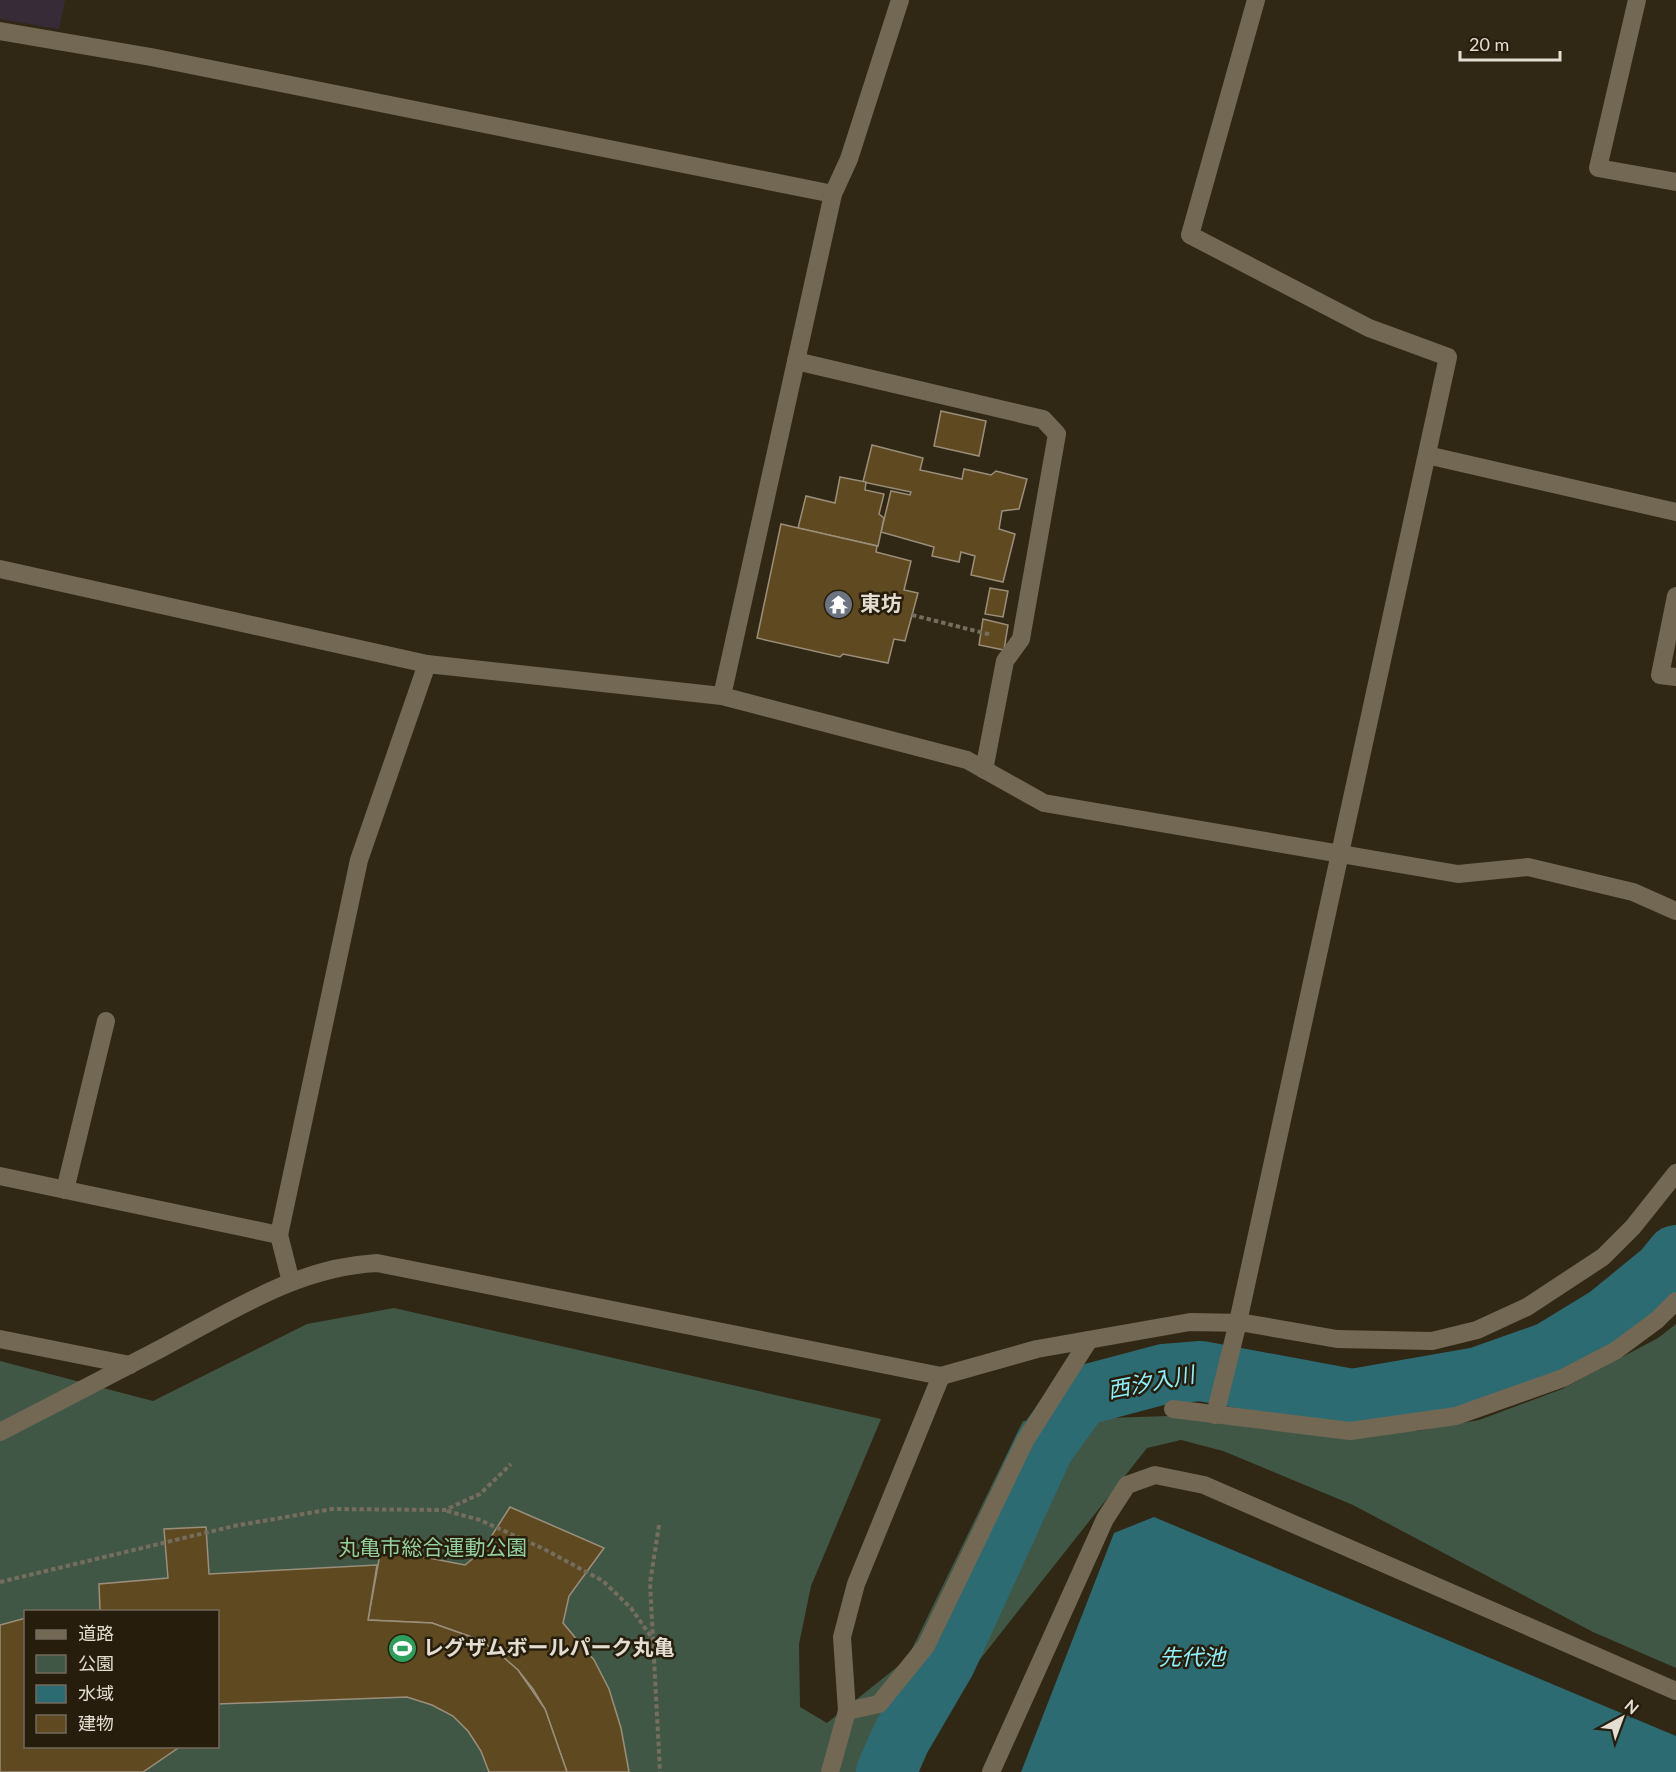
<svg xmlns="http://www.w3.org/2000/svg" width="1676" height="1772" font-family="Lato,'Noto Sans JP',sans-serif">
<rect width="100%" height="100%" fill="#312715"/>
<polygon fill="#382b38" points="0,0 65,0 59,29 0,19"/>
<path fill="#415746" fill-rule="evenodd" d="M394,1308L881,1419L811,1586L799,1644L800,1707L827,1723L907,1659L1023,1421L1196,1415L1253,1425L1417,1431L1479,1420L1562,1389L1658,1338L1676,1324V1668L1593,1632L1353,1505L1223,1451L1181,1440L1147,1448L891,1772H0V1361L153,1401L307,1324ZM26,1612H218V1746H26Z"/>
<polygon fill="#2d6b72" points="1154,1517 1676,1736 1676,1772 1021,1772 1114,1533"/>
<g fill="none" stroke-linecap="round" stroke-linejoin="round">
<polyline stroke="#2d6b72" stroke-width="60" points="886,1772 901,1738 946,1661 1044,1447 1081,1396 1164,1374 1201,1371 1352,1399 1478,1377 1549,1352 1608,1316 1663,1271 1676,1255"/>
</g>
<g fill="#5e4920" stroke="#9b8f7b" stroke-width="1.5">
<polygon points="941,411 986,421 979,456 934,446"/>
<polygon points="872,445 923,458 920,470 962,479 964,469 991,475 996,471 1027,479 1019,509 1002,511 999,529 1015,534 1003,582 971,575 975,556 961,552 959,562 932,556 934,547 881,532 891,491 910,495 911,492 863,482"/>
<polygon points="840,477 866,482 865,490 884,494 879,514 884,518 878,546 798,528 806,496 835,503"/>
<polygon points="781,524 877,546 876,552 911,561 904,590 918,593 905,641 894,639 888,663 843,654 840,657 757,638"/>
<polygon points="990,588 1008,591 1003,617 985,614"/>
<polygon points="983,619 1008,625 1004,650 979,645"/>
<polygon points="510,1507 604,1548 569,1596 563,1623 594,1660 609,1689 621,1728 629,1772 567,1772 545,1709 533,1689 518,1670 480,1640 432,1623 368,1620 380,1554 408,1554 465,1565 482,1551"/>
<polygon points="206,1527 209,1574 377,1565 368,1620 432,1623 480,1640 501,1655 518,1670 545,1709 567,1772 489,1772 481,1751 468,1731 453,1716 432,1705 407,1697 218,1704 218,1612 88,1612 100,1610 99,1584 168,1578 164,1529"/>
<polygon points="26,1618 26,1746 181,1746 143,1772 0,1772 0,1625"/>
</g>
<g fill="none" stroke-linecap="round" stroke-linejoin="round">
<g stroke="#756d5d" stroke-width="4" stroke-dasharray="4.5 3" stroke-linecap="butt">
<polyline points="912,615 992,635"/>
<polyline points="447,1511 480,1520 544,1549 603,1581 631,1608 654,1641"/>
<polyline points="659,1525 650,1583 660,1772"/>
<polyline points="0,1582 234,1526 332,1509 445,1510 480,1494 511,1464"/>
</g>
<g stroke="#736854" stroke-width="18">
<polyline points="1637,0 1598,168 1676,182"/>
<polyline points="0,31 151,57 833,194"/>
<polyline points="796,361 1043,419 1057,434 1021,639 1005,661 984,770"/>
<polyline points="1427,455 1676,512"/>
<polyline points="0,569 427,664 722,696 967,760 1044,803 1458,874 1528,867 1633,892 1676,911"/>
<polyline points="1676,596 1660,675 1676,677"/>
<polyline points="722,696 833,194 849,159 900,0"/>
<polyline points="0,1176 279,1235 291,1282"/>
<polyline points="65,1190 106,1021"/>
<polyline points="279,1235 359,860 427,664"/>
<polyline points="0,1339 130,1365"/>
<polyline points="1173,1409 1350,1431 1456,1416 1563,1378 1615,1351 1657,1320 1676,1301"/>
<polyline points="1215,1415 1238,1322 1448,357 1369,328 1190,235 1256,0"/>
<path d="M0,1432C54,1404 109,1376 162,1348C232,1311 297,1267 377,1263L941,1376L1037,1349L1190,1322L1245,1323L1337,1339L1432,1341L1477,1330L1527,1307L1603,1257L1633,1227L1676,1173"/>
<polyline points="847,1711 879,1704 926,1646 1025,1441 1089,1340"/>
<polyline points="830,1772 847,1711 842,1637 856,1584 941,1376"/>
<polyline points="991,1772 1105,1519 1127,1485 1155,1475 1204,1485 1676,1691"/>
</g>
</g>
<defs>
<symbol id="temple-disc" viewBox="-11 -11 22 22"><circle r="9.5" fill="#6b7280" stroke="#271d0c"/><path d="M0-6L5-2H3V0L6.5 2.5H4V6H1.5V3h-3V6H-4V2.5H-6.5L-3 0V-2H-5Z" fill="#fff"/></symbol>
<symbol id="stadium-disc" viewBox="-11 -11 22 22"><circle r="9.5" fill="#2e9e5b" stroke="#271d0c"/><path d="M0-5a6.5 5 0 1 0 0 10a6.5 5 0 1 0 0-10ZM-3.5-1.8h7v3.6h-7Z" fill="#fff"/></symbol>
</defs>
<g fill-rule="evenodd">
<use href="#temple-disc" x="822" y="588" width="33" height="33"/>
<use href="#stadium-disc" x="386" y="1632" width="33" height="33"/>
</g>
<g text-anchor="middle" stroke-width="5" stroke-linejoin="round" paint-order="stroke">
<g font-size="21" font-weight="bold" fill="#e4ddd2" stroke="#271d0c" text-anchor="start">
<text x="860" y="611">東坊</text>
<text x="423" y="1655">レグザムボールパーク丸亀</text>
</g>
<g font-size="21" fill="#92d09f" stroke="#271d0c">
<text x="433" y="1555">丸亀市総合運動公園</text>
</g>
<g font-size="22" font-style="italic" fill="#8df0fc" stroke="#271d0c">
<text transform="translate(1151 1382) rotate(-11)" y="8">西汐入川</text>
<text x="1192" y="1665">先代池</text>
</g>
</g>
<rect x="24" y="1610" width="195" height="138" fill="#271d0c" stroke="#736a5b" stroke-width="1.5"/>
<rect x="36" y="1630" width="30" height="9" fill="#736854" stroke="#736a5b" stroke-width="1.5"/>
<text x="78" y="1640" font-size="18" fill="#e4ddd2">道路</text>
<rect x="36" y="1655" width="30" height="18" fill="#415746" stroke="#736a5b" stroke-width="1.5"/>
<text x="78" y="1670" font-size="18" fill="#e4ddd2">公園</text>
<rect x="36" y="1685" width="30" height="18" fill="#2d6b72" stroke="#736a5b" stroke-width="1.5"/>
<text x="78" y="1700" font-size="18" fill="#e4ddd2">水域</text>
<rect x="36" y="1715" width="30" height="18" fill="#5e4920" stroke="#736a5b" stroke-width="1.5"/>
<text x="78" y="1730" font-size="18" fill="#e4ddd2">建物</text>
<g transform="translate(1622 1718) rotate(41)" stroke="#271d0c" stroke-width="4.5" paint-order="stroke">
<path d="M0-4.5L10 22L0 15L-10 22Z" fill="#e4ddd2"/>
<text y="-9" font-size="16" font-weight="bold" text-anchor="middle" fill="#e4ddd2">N</text>
</g>
<path d="M1460 51v9h100v-9" fill="none" stroke="#e4ddd2" stroke-width="3"/>
<text x="1469" y="51" font-size="18" fill="#e4ddd2" stroke="#271d0c" stroke-width="4.5" paint-order="stroke">20 m</text>
</svg>
